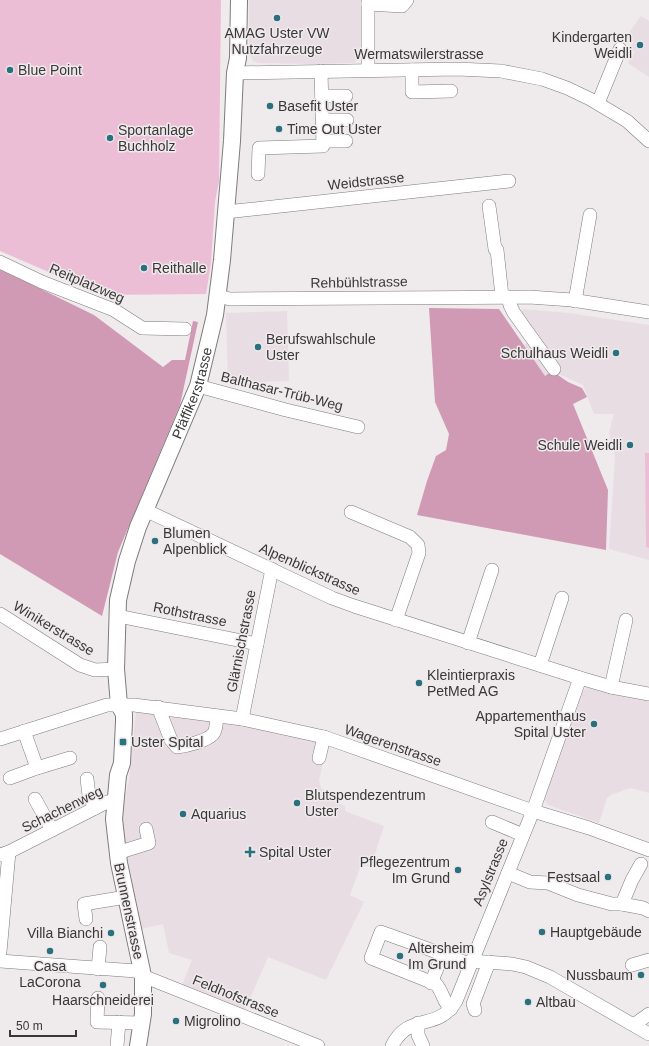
<svg xmlns="http://www.w3.org/2000/svg" width="649" height="1046" font-family="Arial,sans-serif">
<rect width="100%" height="100%" fill="#efeaec"/>
<g fill="#e9dde4">
<polygon points="249,0 362,0 362,53 359,59 354,63 309,64 259,63 253,61 249,53"/>
<polygon points="641,16 649,21 649,77 628,63 635,52 629,48 634,42 626,37"/>
<polygon points="522,309 569,313 649,325 649,560 609,549 615,457 609,433 614,414 594,414 583,385 552,371 545,376 524,345 530,342 522,315"/>
<polygon points="287,311 289,381 228,383 226,313"/>
<polygon points="591,686 649,698 649,793 630,788 611,795 607,798 599,823 548,805 542,796 579,693"/>
<polygon points="136,710 268,729 327,743 319,781 321,788 326,791 324,796 345,806 345,811 384,826 371,867 361,865 350,895 364,902 326,980 268,957 245,1010 182,985 192,960 169,953 163,924 141,929 125,861 123,843 122,811 129,780"/>
</g>
<g fill="#ecbed5">
<polygon points="0,0 221,0 219,181 215,202 211,263 206,294 102,295 0,251"/>
<polygon points="645,453 649,453 649,548 646,547"/>
</g>
<g fill="#d09ab5">
<polygon points="0,269 94,315 163,367 172,360 185,360 193,321 198,322 180,405 118,552 102,616 0,554"/>
<polygon points="429,308 499,309 545,376 552,371 568,382 582,388 587,397 573,404 608,490 606,550 417,515 427,481 436,456 446,450 449,434 435,402"/>
</g>
<g fill="none" stroke-linecap="round" stroke-linejoin="round">
<defs>
<g id="minor">
<polyline points="368,4 402,6 407,0"/>
<polyline points="368,70 368,0"/>
<polyline points="412,70 412,92 451,91"/>
<polyline points="235,73 457,69 501,71 542,79 567,88 590,99 627,121 649,141"/>
<polyline points="322,96 346,96"/>
<polyline points="598,103 620,49"/>
<polyline points="323,120 347,120"/>
<polyline points="323,141 346,141"/>
<polyline points="258,174 259,148 323,146 321,71"/>
<polyline points="489,206 495,249 497,250 502,296"/>
<polyline points="226,212 509,181"/>
<polyline points="0,262 42,282 114,310 142,328 185,329"/>
<polyline points="218,296 230,299 529,297 572,300 649,312"/>
<polyline points="508,297 510,305 514,313 554,369"/>
<polyline points="575,301 590,215"/>
<polyline points="198,386 286,410 358,427"/>
<polyline points="145,510 332,598 354,606 580,678 611,687 649,694"/>
<polyline points="351,512 410,537 418,545 419,553 396,620"/>
<polyline points="0,614 80,665 95,670 116,669"/>
<polyline points="118,616 257,644"/>
<polyline points="468,643 492,570"/>
<polyline points="540,665 562,598"/>
<polyline points="611,687 626,620"/>
<path d="M158,707L171,740L177,747C186,746 207,741 213,734C217,730 216,721 217,716"/>
<polyline points="242,719 272,569"/>
<polyline points="24,731 37,768 70,758"/>
<polyline points="0,739 107,705 134,705 242,719 324,737 533,811 589,828 649,850"/>
<polyline points="319,758 324,737"/>
<polyline points="10,778 37,768"/>
<polyline points="87,779 89,795 95,808"/>
<polyline points="35,799 52,830"/>
<polyline points="492,822 523,835"/>
<polyline points="117,853 149,843 146,829"/>
<polyline points="0,855 9,852 107,802 115,801"/>
<polyline points="508,873 530,882 548,883 578,895 612,904 622,904 643,908 649,911"/>
<polyline points="622,904 632,880 641,864"/>
<polyline points="86,919 84,904 126,897"/>
<polyline points="0,952 9,852"/>
<polyline points="0,961 136,971 143,976 318,1046"/>
<polyline points="471,961 512,964 526,967 550,977 649,1034"/>
<polyline points="632,965 649,960"/>
<polyline points="98,969 100,947"/>
<polyline points="431,983 443,954"/>
<polyline points="98,998 97,1022 141,1023"/>
<path d="M451,1009C443,1002 443,992 436,984L371,958L381,932L470,964"/>
<polyline points="475,1010 473,1004 489,962"/>
<polyline points="418,1023 418,1035 423,1046"/>
<polyline points="635,1024 649,1014"/>
<polyline points="117,1046 119,1022"/>
<path d="M392,1046C408,1012 438,1032 456,1001L533,811L580,678"/>
</g>
<g id="major">
<path id="s1" d="M138,1046L143,1014V976L119,863L114,819L118,775L122,763L124,722V714L119,705L116,669L118,600L127,561L138,527L198,386L215,315L222,260L232,141L235,73L238,58L239,0"/>
</g>
</defs>
<use href="#minor" stroke="#7f7b7d" stroke-width="14"/>
<use href="#major" stroke="#7f7b7d" stroke-width="18"/>
<use href="#minor" stroke="#fff" stroke-width="13"/>
<use href="#major" stroke="#fff" stroke-width="16"/>
</g>
<g fill="#2a717d" stroke="#efeaec" stroke-width="1.5">
<circle cx="277" cy="18" r="4"/>
<circle cx="640" cy="45" r="4"/>
<circle cx="10" cy="70" r="4"/>
<circle cx="270" cy="106" r="4"/>
<circle cx="279" cy="129" r="4"/>
<circle cx="110" cy="138" r="4"/>
<circle cx="144" cy="268" r="4"/>
<circle cx="258" cy="347" r="4"/>
<circle cx="616" cy="353" r="4"/>
<circle cx="630" cy="445" r="4"/>
<circle cx="155" cy="541" r="4"/>
<circle cx="419" cy="683" r="4"/>
<circle cx="594" cy="724" r="4"/>
<rect x="119" y="738" width="8" height="8" rx="2"/>
<circle cx="297" cy="803" r="4"/>
<circle cx="183" cy="814" r="4"/>
<path d="M248 846h4v4h4v4h-4v4h-4v-4h-4v-4h4z"/>
<circle cx="458" cy="870" r="4"/>
<circle cx="608" cy="877" r="4"/>
<circle cx="542" cy="932" r="4"/>
<circle cx="111" cy="933" r="4"/>
<circle cx="50" cy="951" r="4"/>
<circle cx="400" cy="956" r="4"/>
<circle cx="641" cy="975" r="4"/>
<circle cx="103" cy="985" r="4"/>
<circle cx="528" cy="1002" r="4"/>
<circle cx="176" cy="1021" r="4"/>
</g>
<g text-anchor="middle" stroke-width="3" stroke-linejoin="round" paint-order="stroke">
<g font-size="14" fill="#393738" stroke="#efeaec" text-anchor="start">
<text x="277" y="38" text-anchor="middle">AMAG Uster VW<tspan x="277" dy="16">Nutzfahrzeuge</tspan></text>
<text x="632" y="42" text-anchor="end">Kindergarten<tspan x="632" dy="16">Weidli</tspan></text>
<text x="18" y="75">Blue Point</text>
<text x="278" y="111">Basefit Uster</text>
<text x="287" y="134">Time Out Uster</text>
<text x="118" y="135">Sportanlage<tspan x="118" dy="16">Buchholz</tspan></text>
<text x="152" y="273">Reithalle</text>
<text x="266" y="344">Berufswahlschule<tspan x="266" dy="16">Uster</tspan></text>
<text x="608" y="358" text-anchor="end">Schulhaus Weidli</text>
<text x="622" y="450" text-anchor="end">Schule Weidli</text>
<text x="163" y="538">Blumen<tspan x="163" dy="16">Alpenblick</tspan></text>
<text x="427" y="680">Kleintierpraxis<tspan x="427" dy="16">PetMed AG</tspan></text>
<text x="586" y="721" text-anchor="end">Appartementhaus<tspan x="586" dy="16">Spital Uster</tspan></text>
<text x="131" y="747">Uster Spital</text>
<text x="305" y="800">Blutspendezentrum<tspan x="305" dy="16">Uster</tspan></text>
<text x="191" y="819">Aquarius</text>
<text x="259" y="857">Spital Uster</text>
<text x="450" y="867" text-anchor="end">Pflegezentrum<tspan x="450" dy="16">Im Grund</tspan></text>
<text x="600" y="882" text-anchor="end">Festsaal</text>
<text x="550" y="937">Hauptgebäude</text>
<text x="103" y="938" text-anchor="end">Villa Bianchi</text>
<text x="408" y="953">Altersheim<tspan x="408" dy="16">Im Grund</tspan></text>
<text x="50" y="971" text-anchor="middle">Casa<tspan x="50" dy="16">LaCorona</tspan></text>
<text x="633" y="980" text-anchor="end">Nussbaum</text>
<text x="103" y="1005" text-anchor="middle">Haarschneiderei</text>
<text x="536" y="1007">Altbau</text>
<text x="184" y="1026">Migrolino</text>
</g>
<g font-size="14" fill="#393738" stroke="#efeaec">
<text x="419" y="59">Wermatswilerstrasse</text>
<text transform="translate(366 181) rotate(-6)" y="5">Weidstrasse</text>
<text transform="translate(359 282) rotate(-1)" y="5">Rehbühlstrasse</text>
<text transform="translate(87 283) rotate(23)" y="5">Reitplatzweg</text>
<text transform="translate(282 391) rotate(14)" y="5">Balthasar-Trüb-Weg</text>
<text dy="5" stroke="none"><textPath href="#s1" startOffset="672">Pfäffikerstrasse</textPath></text>
<text transform="translate(310 569) rotate(24)" y="5">Alpenblickstrasse</text>
<text transform="translate(190 614) rotate(12)" y="5">Rothstrasse</text>
<text transform="translate(54 628) rotate(31)" y="5">Winikerstrasse</text>
<text transform="translate(241 641) rotate(-79)" y="5">Glärnischstrasse</text>
<text transform="translate(393 745) rotate(19)" y="5">Wagerenstrasse</text>
<text transform="translate(62 809) rotate(-26)" y="5">Schachenweg</text>
<text transform="translate(490 872) rotate(-68)" y="5">Asylstrasse</text>
<text transform="translate(129 911) rotate(78)" y="5">Brunnenstrasse</text>
<text transform="translate(236 996) rotate(22)" y="5">Feldhofstrasse</text>
</g>
</g>
<path d="M10 1030v6h66v-6" fill="none" stroke="#393738" stroke-width="2"/>
<text x="16" y="1030" font-size="12" fill="#393738" stroke="#efeaec" stroke-width="3" paint-order="stroke">50 m</text>
</svg>
